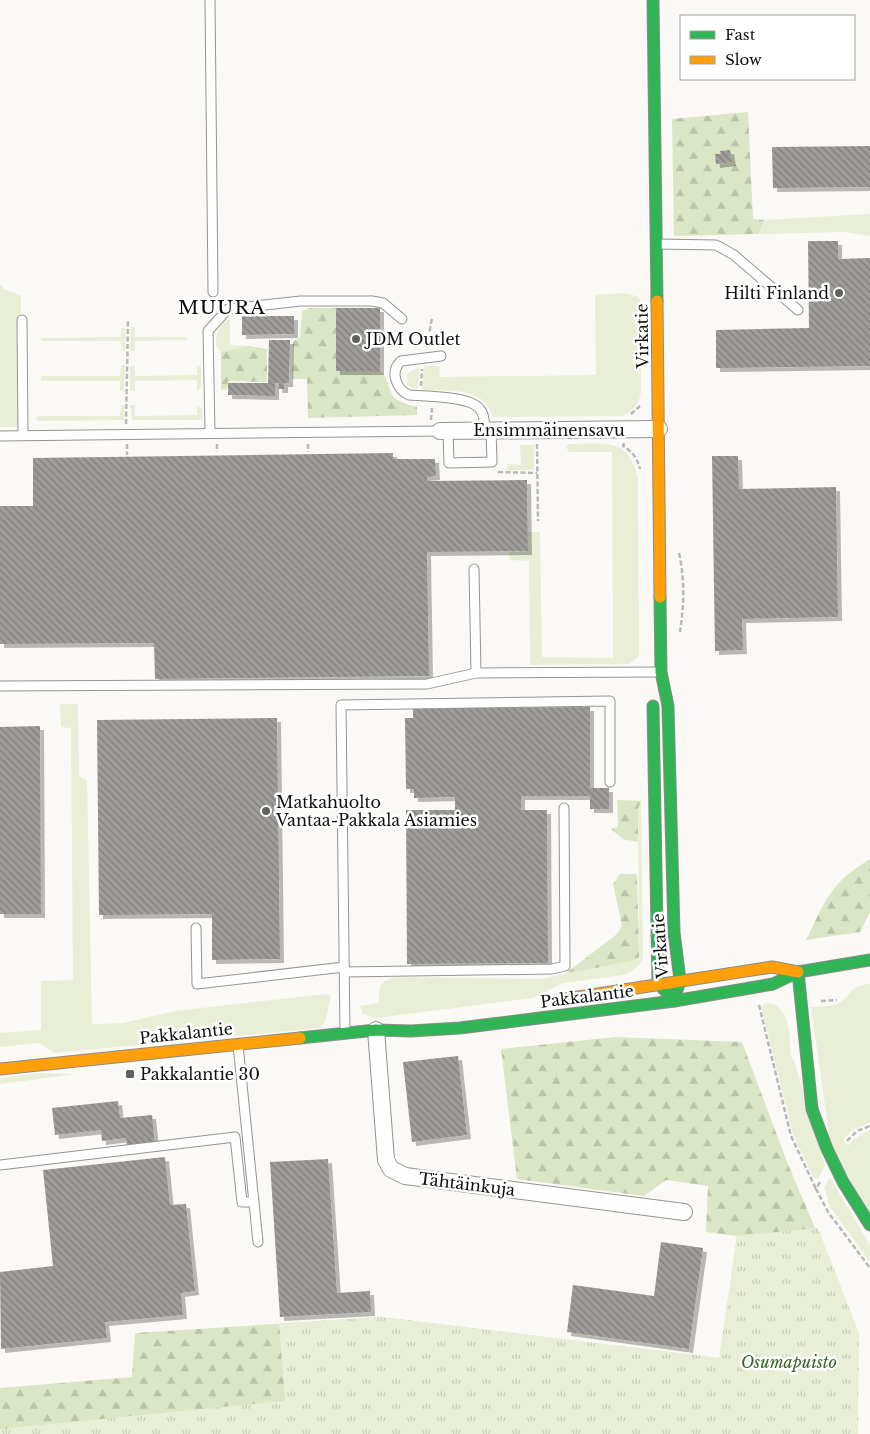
<svg xmlns="http://www.w3.org/2000/svg" width="870" height="1434" font-family="'Libre Baskerville',serif">
<defs>
<pattern id="forest-firs" width="22" height="20" patternUnits="userSpaceOnUse" patternTransform="scale(1.25)"><rect width="22" height="20" fill="#dae6c5"/><path d="M5 1l3.5 6h-7zM16 11l3.5 6h-7z" fill="#bac4a8"/></pattern>
<pattern id="park-tufts" width="24" height="20" patternUnits="userSpaceOnUse" patternTransform="scale(1.25)"><rect width="24" height="20" fill="#e8efd6"/><path d="M3 7l-1-3M5 7V3M7 7l1-3M15 17l-1-3M17 17v-4M19 17l1-3" fill="none" stroke="#c6ccb6"/></pattern>
<pattern id="building-back-hatch" width="6" height="6" patternUnits="userSpaceOnUse" patternTransform="scale(1.25)"><rect width="6" height="6" fill="#9f9d9a"/><path d="M-1 5l2 2M0 0l6 6M5-1l2 2" fill="none" stroke="#807e7c"/></pattern>
<filter id="shadow"><feDropShadow dx="4" dy="4" stdDeviation="0" flood-color="#0004"/></filter>
</defs>
<rect width="100%" height="100%" fill="#fbf9f5"/>
<g fill="#e8efd6">
<polygon points="870,214 870,236 843,232 759,234 764,220"/>
<polygon points="0,284 4,289 21,296 18,427 0,427"/>
<path d="M624,293L636,296L640,300L641,392C639,404 634,410 622,416L493,417C483,385 450,392 422,390L424,366H439L440,377L596,375L595,295Z"/>
<path d="M230,318V345L249,346L221,352L216,346C216,331 219,326 230,318Z"/>
<polygon points="131,327 135,327 135,337 187,337 187,340 135,341 135,351 130,351"/>
<polygon points="121,328 125,328 125,351 122,351 121,341 41,341 41,338 121,337"/>
<polygon points="121,365 125,365 124,391 120,391 120,381 41,381 41,376 120,376"/>
<polygon points="197,365 201,367 201,388 197,391 197,380 135,381 135,391 130,391 130,366 135,366 135,376 197,375"/>
<polygon points="420,366 418,389 410,387 407,384 407,374"/>
<polygon points="121,405 125,405 124,420 38,421 36,417 41,416 120,416"/>
<polygon points="130,405 135,405 135,416 197,415 197,405 202,409 202,420 132,420"/>
<path d="M569,444C605,444 630,436 638,480L639,649V656L629,664L530,665L529,561L510,560L509,551H528V532H540L542,657L613,658L612,452H569L566,447Z"/>
<polygon points="520,445 534,445 534,470 506,470 508,464 521,465"/>
<polygon points="60,704 78,704 79,776 87,780 92,1024 123,1023 175,1011 325,994 331,996 325,1022 320,1028 54,1053 39,1043 0,1047 0,1033 41,1030 41,981 73,980 71,728 61,727"/>
<path d="M641,801L643,956C641,966 633,971 623,975L563,983L533,998L376,1018L363,1014L360,1006L379,1003C378,988 380,981 394,977L540,979L632,961L639,957L638,808Z"/>
<path d="M870,984V1122L851,1131L843,1140L848,1146L854,1139L870,1130V1214L831,1147L811,1007C818,1006 829,1007 836,1005C851,998 848,985 870,984Z"/>
<path d="M766,1003C792,1005 789,1038 791,1057L794,1060L825,1166L818,1179L814,1178L794,1137L761,1006Z"/>
<polygon points="39,1073 77,1074 0,1084 0,1078"/>
<polygon points="830,1178 870,1245 870,1262 830,1207 824,1187"/>
</g>
<g fill="url(#forest-firs)">
<polygon points="748,112 753,219 764,220 759,234 674,236 672,119"/>
<path d="M310,308H336V371H380C390,378 387,393 397,400C402,403 411,405 417,407V415L308,418L307,379H292L293,342L300,337L302,311Z"/>
<polygon points="249,346 267,349 267,382 228,381 227,389 221,390 221,352"/>
<polygon points="617,800 641,801 638,808 638,842 623,839 611,829 618,827"/>
<path d="M870,859V912L860,932L806,940C826,900 830,883 870,859Z"/>
<polygon points="620,874 637,874 639,957 632,961 565,974 617,934 622,926 613,884"/>
<polygon points="615,1037 742,1042 787,1162 827,1256 732,1273 737,1236 706,1232 708,1186 666,1180 644,1196 517,1179 501,1049"/>
<polygon points="381,1317 719,1358 765,1358 318,1434 0,1434 0,1388 132,1377 135,1333"/>
</g>
<polygon fill="url(#park-tufts)" points="818,1228 859,1333 858,1434 0,1434 0,1429 285,1401 279,1324 381,1317 719,1358 737,1236"/>
<g fill="url(#building-back-hatch)" filter="url(#shadow)">
<polygon points="870,146 870,187 773,188 772,147"/>
<polygon points="730,150 732,162 716,164 715,154 721,154 720,151"/>
<polygon points="808,241 838,241 838,259 870,258 870,366 716,368 716,330 809,328"/>
<rect x="336" y="308" width="44" height="63"/>
<polygon points="242,316 294,316 294,334 242,335"/>
<polygon points="269,340 290,340 289,383 284,383 284,389 278,389 279,383 275,383 275,396 228,395 228,383 268,383"/>
<polygon points="393,453 393,459 435,459 436,476 427,477 427,481 527,480 528,551 427,552 429,676 155,679 154,643 0,644 0,506 33,506 33,458"/>
<polygon points="712,456 738,456 739,489 836,487 838,617 742,619 743,650 715,651"/>
<polygon points="590,707 590,788 609,788 609,809 590,809 590,796 521,796 521,810 547,810 548,963 407,964 406,810 455,810 455,797 414,798 414,789 406,789 405,718 413,718 413,708"/>
<polygon points="277,718 280,959 212,960 212,914 99,915 97,720"/>
<polygon points="40,726 41,914 0,914 0,727"/>
<polygon points="458,1056 467,1135 412,1142 403,1062"/>
<polygon points="118,1101 120,1118 152,1115 155,1143 127,1146 126,1138 102,1141 101,1130 55,1135 52,1108"/>
<polygon points="165,1157 170,1205 186,1204 195,1291 181,1293 183,1315 105,1322 107,1338 1,1349 0,1272 53,1266 43,1170"/>
<polygon points="328,1159 337,1293 370,1291 371,1312 280,1317 270,1162"/>
<polygon points="661,1242 703,1248 689,1349 567,1332 573,1285 654,1296"/>
</g>
<g fill="none" stroke-linecap="round" stroke-linejoin="round">
<defs>
<g id="lane">
<polyline points="210,0 213,292"/>
<polyline points="657,244 716,245 734,255 798,310"/>
<polyline points="22,320 23,434"/>
<path d="M441,356L401,361C389,372 397,390 409,395C425,396 469,396 479,408C485,414 484,422 485,430"/>
<polyline points="448,431 449,463 492,462 491,430"/>
<polyline points="210,432 208,331 228,309 301,301 372,301 383,303 402,319"/>
<polyline points="0,436 440,431"/>
<polyline points="474,569 476,673"/>
<polyline points="0,686 427,684 476,673 661,672"/>
<polyline points="196,928 197,984 344,967"/>
<polyline points="344,972 552,969 565,966 564,808"/>
<polyline points="345,1033 341,705 610,701 610,782"/>
<polyline points="238,1045 258,1242"/>
<polyline points="0,1165 235,1137 242,1202 254,1202"/>
</g>
<g id="street">
<polyline points="440,431 659,429"/>
<polyline points="376,1030 386,1160 391,1169 405,1176 684,1212"/>
</g>
<g id="fast">
<polyline points="653,0 657,301"/>
<polyline points="660,597 661,672 668,706 674,932 680,980 674,1001"/>
<polyline points="653,706 658,983 669,995"/>
<polyline points="798,972 812,1109 827,1149 843,1182 870,1225"/>
<polyline points="300,1038 376,1030 411,1031 460,1028 674,1001 773,984 798,972 870,960"/>
</g>
<g id="slow">
<polyline points="657,301 660,597"/>
<polyline points="559,1000 772,967 798,972"/>
<polyline points="0,1069 300,1038"/>
</g>
</defs>
<use href="#lane" stroke="#959493" stroke-width="11"/>
<use href="#street" stroke="#959493" stroke-width="18"/>
<use href="#fast" stroke="#8c8b89" stroke-width="13"/>
<use href="#slow" stroke="#8c8b89" stroke-width="13"/>
<g stroke="#b9b8b8" stroke-width="2.5" stroke-dasharray="5 2.5" stroke-linecap="butt">
<polyline points="427,346 432,318"/>
<polyline points="421,386 422,369"/>
<polyline points="631,414 640,406"/>
<polyline points="431,420 432,408"/>
<polyline points="126,424 128,320"/>
<path d="M624,443L623,446C633,452 637,458 640,469"/>
<polyline points="127,444 127,455"/>
<polyline points="217,444 217,452"/>
<polyline points="308,444 308,452"/>
<polyline points="537,444 538,521"/>
<polyline points="498,472 537,473"/>
<path d="M679,553C685,581 684,605 680,632"/>
<polyline points="821,1001 837,1000"/>
<polyline points="759,1005 791,1136 816,1189"/>
<polyline points="847,1141 857,1131 870,1126"/>
<polyline points="820,1182 816,1189 828,1212 870,1268"/>
</g>
<use href="#lane" stroke="#fefefe" stroke-width="9"/>
<use href="#street" stroke="#fefefe" stroke-width="16"/>
<use href="#fast" stroke="#30b455" stroke-width="11"/>
<use href="#slow" stroke="#ff9f0a" stroke-width="11"/>
</g>
<g fill="#626160" stroke="#fff" stroke-width="2">
<circle cx="839" cy="293" r="5"/>
<circle cx="356" cy="339" r="5"/>
<circle cx="266" cy="811" r="5"/>
<rect x="125" y="1069" width="10" height="10" rx="2.5"/>
</g>
<g text-anchor="middle" stroke-width="5" stroke-linejoin="round" paint-order="stroke">
<g font-size="16" fill="#0f0f0f" stroke="#fff" text-anchor="start">
<text x="829" y="299" text-anchor="end">Hilti Finland</text>
<text x="366" y="345">JDM Outlet</text>
<text x="276" y="808">Matkahuolto<tspan x="276" dy="18">Vantaa-Pakkala Asiamies</tspan></text>
<text x="140" y="1080">Pakkalantie 30</text>
</g>
<g font-size="16" fill="#0f0f0f" stroke="#fff">
<text transform="translate(642 336) rotate(-91)" y="6">Virkatie</text>
<text x="549" y="436">Ensimmäinensavu</text>
<text transform="translate(660 946) rotate(-94)" y="6">Virkatie</text>
<text transform="translate(587 996) rotate(-7)" y="6">Pakkalantie</text>
<text transform="translate(186 1033) rotate(-6)" y="6">Pakkalantie</text>
<text transform="translate(467 1184) rotate(7)" y="6">Tähtäinkuja</text>
</g>
<g font-size="16" font-style="italic" fill="#396324" stroke="#fff">
<text x="789" y="1368">Osumapuisto</text>
</g>
<g font-size="19" letter-spacing="1" fill="#0f0f0f" stroke="#fff">
<text x="222" y="314">MUURA</text>
</g>
</g>
<rect x="680" y="15" width="175" height="65" fill="#ffffff" stroke="#9f9f9f"/>
<rect x="690" y="31" width="25" height="8" fill="#30b455" stroke="#9f9f9f"/>
<text x="725" y="40" font-size="15" fill="#0f0f0f">Fast</text>
<rect x="690" y="56" width="25" height="8" fill="#ff9f0a" stroke="#9f9f9f"/>
<text x="725" y="65" font-size="15" fill="#0f0f0f">Slow</text>
</svg>
